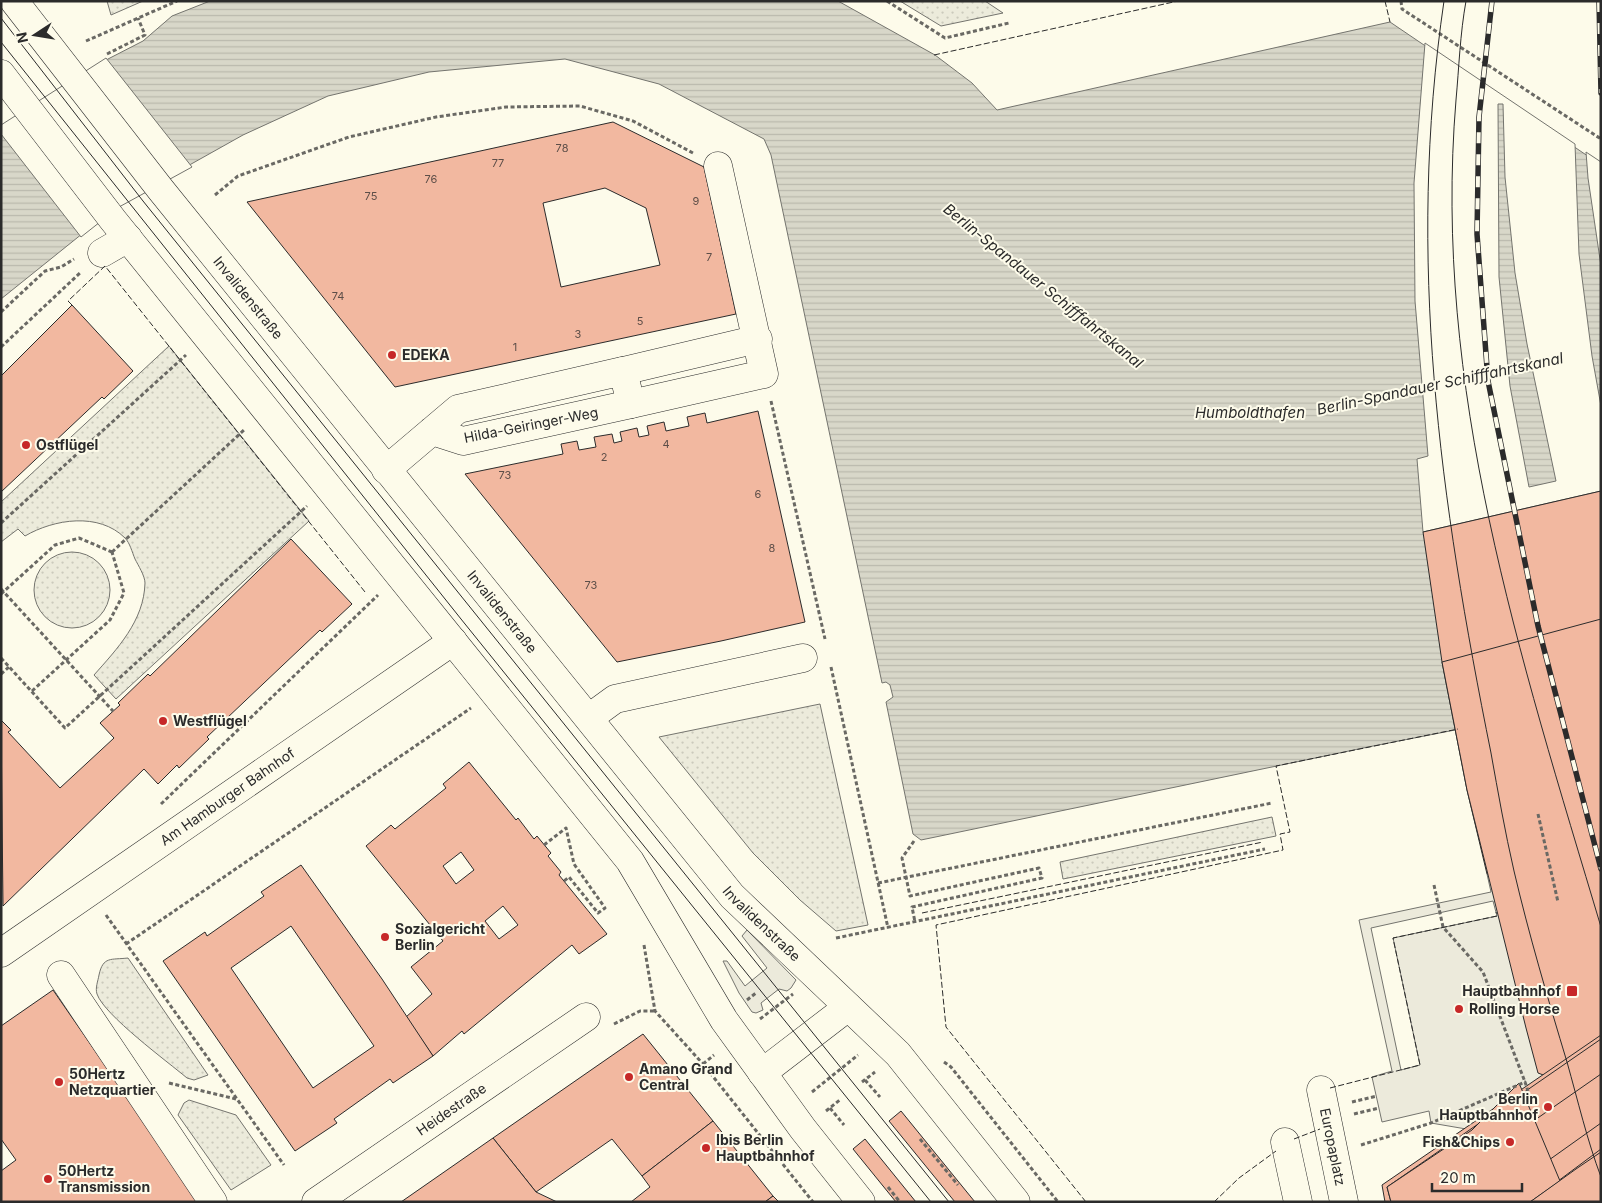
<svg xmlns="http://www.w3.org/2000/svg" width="1602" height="1203" font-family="Inter,sans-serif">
<defs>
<pattern id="grass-dots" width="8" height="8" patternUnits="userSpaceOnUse" patternTransform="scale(1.25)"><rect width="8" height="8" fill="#ecebdb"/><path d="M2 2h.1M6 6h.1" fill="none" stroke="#cbcabc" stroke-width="1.8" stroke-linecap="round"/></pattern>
<pattern id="water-rules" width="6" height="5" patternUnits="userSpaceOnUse" patternTransform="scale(1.25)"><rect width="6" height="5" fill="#d8d7c9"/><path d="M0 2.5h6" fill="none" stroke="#bab9ad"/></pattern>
</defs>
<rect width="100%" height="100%" fill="#fdfbea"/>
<g fill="url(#grass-dots)" stroke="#74746e">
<polygon points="107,1 143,1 111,15"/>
<polygon points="900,1 985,1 1003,13 941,26"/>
<path d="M169,346L309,521L116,699L94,675C117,649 144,621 145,583C145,576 138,565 135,559C132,552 130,543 125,538C99,512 54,519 25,536L18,529L1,542V502Z"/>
<circle cx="72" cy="590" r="38"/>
<polygon points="820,704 868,925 836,931 800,900 753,853 659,737"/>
<polygon points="1272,817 1276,836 1063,879 1060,862"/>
<path d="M128,958L208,1075L194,1080L187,1078C168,1062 104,1015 97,994C95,988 98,981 99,975C103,956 111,960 128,958Z"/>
<polygon points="189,1100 236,1115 271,1165 231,1190 178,1115 184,1103"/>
</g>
<g fill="#eceadb" stroke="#74746e" fill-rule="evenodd">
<path d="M1496,872L1552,1089L1472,1130L1431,1123L1429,1111L1382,1122L1372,1077L1392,1071L1359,920L1491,892L1487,874ZM1493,901L1497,916L1393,938L1420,1065L1401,1070L1371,928Z"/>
<polygon points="747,930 796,980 791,988 787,991 779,989 761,1003 763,1010 756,1013 752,1012 739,993 723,961 727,961 745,986 767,968 742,936"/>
</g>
<polygon fill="url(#water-rules)" stroke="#74746e" points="210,1 838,1 935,55 972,83 997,110 1390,22 1601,165 1601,622 1542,713 1368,747 921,840 913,834 886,702 893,697 890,685 886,682 882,683 771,155 764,139 659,84 565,59 429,72 328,96 243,135 118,205 1,299 1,128 108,59 143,41 172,16"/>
<g fill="#fdfbea" stroke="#74746e" fill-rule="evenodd">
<path d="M1425,43L1575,144L1579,254L1592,356L1601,406V491L1423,532L1417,459L1428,456L1415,301L1414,183ZM1498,104H1503L1505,177L1515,273L1527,344L1556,481L1529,487L1510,386L1499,277Z"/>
<polygon points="106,58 192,167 119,207 81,237 1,134 1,125"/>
<polygon points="1586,152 1601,162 1601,266 1588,178"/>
</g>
<g fill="#f2b8a0" stroke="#2b2b2b" fill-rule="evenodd">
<path d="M613,122L704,167L736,314L395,387L247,202ZM605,188L646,208L660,265L561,287L543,203Z"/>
<polygon points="72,305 133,371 104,399 102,397 1,492 1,376"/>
<polygon points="758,411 805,622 721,641 617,662 465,474 563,454 561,444 577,441 579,450 596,447 594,437 612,434 614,443 622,441 620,432 637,428 639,437 649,435 647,426 664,422 666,431 689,426 687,417 705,413 707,423"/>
<polygon points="1601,491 1601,849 1487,874 1467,790 1442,662 1423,532"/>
<polygon points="291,539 352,604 322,632 320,630 207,737 209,739 179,768 177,765 158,784 144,769 3,906 1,720 11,730 8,732 60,788 114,738 100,723 120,705 118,703 148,674 150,676"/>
<polygon points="1601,619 1601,1152 1576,1169 1546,1076 1538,1073 1526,1028 1467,790 1442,662"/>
<path d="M469,762L516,820L518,818L534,839L537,836L551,853L548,856L561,872L559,875L607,934L579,954L572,945L464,1034L462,1031L433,1056L406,1017L432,994L411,967L443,941L366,846L391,825L395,829L446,788L443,784ZM461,852L474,870L456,884L443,866ZM503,906L518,925L499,939L485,921Z"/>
<path d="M301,865L382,979L433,1056L393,1083L390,1079L334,1119L337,1123L295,1151L163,961L205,932L207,936L264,896L261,892ZM291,926L374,1046L313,1088L231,968Z"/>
<polygon points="53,990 200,1202 1,1202 1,1171 16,1160 1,1139 1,1026"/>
<polygon points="643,1034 713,1121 642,1176 612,1139 536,1192 493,1138"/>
<polygon points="1601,1035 1601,1179 1568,1202 1385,1202 1382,1185"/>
<polygon points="1601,1039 1601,1149 1530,1202 1391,1202 1387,1187"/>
<polygon points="1601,1074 1601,1123 1490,1202 1417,1202"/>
<polygon points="1519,1083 1560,1181 1530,1202 1391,1202 1387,1187 1472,1130"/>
<polygon points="901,1111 975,1202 955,1202 889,1121"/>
<polygon points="713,1121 773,1196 765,1202 631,1202 650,1187 642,1176"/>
<polygon points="493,1138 536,1192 557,1202 401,1202"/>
<polygon points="865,1139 916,1202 896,1202 853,1149"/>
<polygon points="1601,1152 1601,1202 1530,1202 1576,1169"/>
<polygon points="773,1196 779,1202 765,1202"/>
</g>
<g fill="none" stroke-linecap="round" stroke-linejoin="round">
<defs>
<g id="minor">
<polyline points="102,253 128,238"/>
<polyline points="623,371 758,339"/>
<polyline points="631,404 764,374 718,166"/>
<polyline points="386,470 458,409 623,371 631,404 463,441 432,431"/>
<polyline points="589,718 615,699 803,658"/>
<path id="s1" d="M1,953L453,641"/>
<polyline points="61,975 213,1202"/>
<polyline points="762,1073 848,1007"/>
<path id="s2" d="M1321,1090L1344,1202"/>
<polyline points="1285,1142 1298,1202"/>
<path id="s3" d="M316,1202L586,1017"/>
</g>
<g id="major">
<path id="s4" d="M14,1L161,190L732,896L898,1054L1016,1202"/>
<polyline points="1,74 113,220 630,861 724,1020 803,1129 861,1202"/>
</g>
</defs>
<use href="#minor" stroke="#2b2b2b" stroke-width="29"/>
<use href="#major" stroke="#2b2b2b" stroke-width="29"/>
<g stroke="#6a6964" stroke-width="3" stroke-dasharray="4 2.5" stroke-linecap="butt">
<polyline points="887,1 945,38 1009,23"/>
<polyline points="1401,1 1402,9 1601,139"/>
<polyline points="86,41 177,1"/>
<polyline points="107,54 145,35 138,18"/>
<polyline points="215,195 238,176 349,137 436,117 506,107 580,106 633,121 693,153"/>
<polyline points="1,312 45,271 61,267 74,259"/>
<polyline points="1,347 81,272"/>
<polyline points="771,401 825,639"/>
<polyline points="1,523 186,355"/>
<polyline points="112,552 244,430"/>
<polyline points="1,589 113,711"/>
<polyline points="1,594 55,545 79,538 112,552"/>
<polyline points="1,658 65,728 307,506"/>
<polyline points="831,667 888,928"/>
<polyline points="1,674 9,667"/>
<polyline points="32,691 110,620 124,593 112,552"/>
<polyline points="161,804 378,595"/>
<polyline points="1538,814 1558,902"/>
<polyline points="914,841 902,858 910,896 1039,868 1042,878 912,907 915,922"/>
<polyline points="544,845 566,828 574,864 605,908 598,913 569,877 564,881"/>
<polyline points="878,883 1272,803"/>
<polyline points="1434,885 1443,927 1483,972 1525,1082"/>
<polyline points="106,915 284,1165"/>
<polyline points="836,938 1265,849"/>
<polyline points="126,944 471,708"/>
<polyline points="644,945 655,1011 703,1064 813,1202"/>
<polyline points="747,1000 756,993"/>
<polyline points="760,1019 793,994"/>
<polyline points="614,1024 640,1011 655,1011"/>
<polyline points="944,1062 951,1067 1058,1202"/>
<polyline points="703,1064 714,1055"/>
<polyline points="865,1080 880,1097"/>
<polyline points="862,1082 875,1072"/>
<polyline points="169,1083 236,1099"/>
<polyline points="812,1092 858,1055"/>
<polyline points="1352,1102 1377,1096"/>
<polyline points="830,1108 844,1125"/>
<polyline points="826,1111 841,1099"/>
<polyline points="1354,1114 1379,1108"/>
<polyline points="920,1139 958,1185"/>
<polyline points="1361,1145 1431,1123 1525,1082 1528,1091"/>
<polyline points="888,1187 900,1202"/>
</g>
<use href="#minor" stroke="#fdfbea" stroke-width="28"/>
<use href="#major" stroke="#fdfbea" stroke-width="28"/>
<g stroke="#2b2b2b" stroke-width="1">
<path d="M1444,1C1406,259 1440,500 1491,753C1498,792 1505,832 1514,871C1529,935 1548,999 1567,1062C1578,1101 1587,1140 1601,1177"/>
<path d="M1466,1C1460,34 1459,68 1456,100C1432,387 1520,656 1601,927"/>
<polyline points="1,18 143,201 949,1202"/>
<polyline points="1,42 461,619 931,1202"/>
</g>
<defs>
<g id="rail">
<polyline points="1492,1 1479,117 1477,234 1488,381 1538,626 1601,869"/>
<polyline points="1599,1 1601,93"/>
</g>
</defs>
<use href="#rail" stroke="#2b2b2b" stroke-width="5.5"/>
<use href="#rail" stroke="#fdfbea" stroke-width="4" stroke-dasharray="11" stroke-linecap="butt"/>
<g stroke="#2b2b2b" stroke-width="1" stroke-dasharray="6 2.5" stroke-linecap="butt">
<polyline points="1385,1 1390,22"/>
<polyline points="934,55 1178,1"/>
<polyline points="72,305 68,301 105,266 365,592"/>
<polyline points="922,913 1263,842"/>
<polyline points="1330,1088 1420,1065 1393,938 1497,916 1496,912"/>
<polyline points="1294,1139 1320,1129"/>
<polyline points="1086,1202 946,1027 936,925 1283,850 1280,834 1290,832 1276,766 1458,729"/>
<polyline points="1214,1202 1239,1178 1276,1151"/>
</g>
</g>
<g fill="#c62828" stroke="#fdfbea" stroke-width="2">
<circle cx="392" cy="355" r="5"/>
<circle cx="26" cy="445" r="5"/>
<circle cx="163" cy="721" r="5"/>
<circle cx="385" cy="937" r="5"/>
<rect x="1566" y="985" width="12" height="12" rx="2.5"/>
<circle cx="1459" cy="1009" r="5"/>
<circle cx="629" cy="1077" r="5"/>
<circle cx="59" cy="1082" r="5"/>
<circle cx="1548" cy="1107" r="5"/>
<circle cx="1510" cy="1142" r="5"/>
<circle cx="706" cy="1148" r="5"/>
<circle cx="48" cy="1179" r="5"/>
</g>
<g text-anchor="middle" stroke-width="4" stroke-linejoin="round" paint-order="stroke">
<g font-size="11" fill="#5d4e48">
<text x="562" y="152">78</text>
<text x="498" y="167">77</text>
<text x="431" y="183">76</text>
<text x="371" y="200">75</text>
<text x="696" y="205">9</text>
<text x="709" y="261">7</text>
<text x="338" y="300">74</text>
<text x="640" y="325">5</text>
<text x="578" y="338">3</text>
<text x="515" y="351">1</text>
<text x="666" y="448">4</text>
<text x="604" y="461">2</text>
<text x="505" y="479">73</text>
<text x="758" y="498">6</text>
<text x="772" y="552">8</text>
<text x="591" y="589">73</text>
</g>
<g font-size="14" fill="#2b2b2b" stroke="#fdfbea">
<text dy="5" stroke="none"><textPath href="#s4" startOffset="378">Invalidenstraße</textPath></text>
<text transform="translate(531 425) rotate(-11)" y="5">Hilda-Geiringer-Weg</text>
<text dy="5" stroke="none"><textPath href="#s4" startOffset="782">Invalidenstraße</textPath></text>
<text dy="5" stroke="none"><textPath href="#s1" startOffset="275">Am Hamburger Bahnhof</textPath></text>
<text dy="5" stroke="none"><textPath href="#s4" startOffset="1188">Invalidenstraße</textPath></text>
<text dy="5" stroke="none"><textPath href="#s3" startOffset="164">Heidestraße</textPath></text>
<text dy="5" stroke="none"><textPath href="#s2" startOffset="58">Europaplatz</textPath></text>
</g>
<g font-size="14" font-weight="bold" fill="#2b2b2b" stroke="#fdfbea" text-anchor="start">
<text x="402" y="360">EDEKA</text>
<text x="36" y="450">Ostflügel</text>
<text x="173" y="726">Westflügel</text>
<text x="395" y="934">Sozialgericht<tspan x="395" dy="16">Berlin</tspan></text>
<text x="1561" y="996" text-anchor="end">Hauptbahnhof</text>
<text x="1469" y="1014">Rolling Horse</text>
<text x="639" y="1074">Amano Grand<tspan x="639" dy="16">Central</tspan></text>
<text x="69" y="1079">50Hertz<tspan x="69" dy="16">Netzquartier</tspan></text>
<text x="1538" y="1104" text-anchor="end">Berlin<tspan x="1538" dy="16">Hauptbahnhof</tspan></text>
<text x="716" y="1145">Ibis Berlin<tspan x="716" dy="16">Hauptbahnhof</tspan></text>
<text x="1500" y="1147" text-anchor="end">Fish&amp;Chips</text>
<text x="58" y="1176">50Hertz<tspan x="58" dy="16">Transmission</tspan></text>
</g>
<g font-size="15" font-style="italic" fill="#2b2b2b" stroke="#fdfbea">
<text transform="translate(1043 286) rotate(39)" y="5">Berlin-Spandauer Schifffahrtskanal</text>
<text transform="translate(1440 384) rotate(-12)" y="5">Berlin-Spandauer Schifffahrtskanal</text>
<text x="1250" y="418">Humboldthafen</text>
</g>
</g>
<rect width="1602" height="1203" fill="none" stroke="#2b2b2b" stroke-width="5"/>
<g transform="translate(35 35) rotate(258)" stroke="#fdfbea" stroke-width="4" paint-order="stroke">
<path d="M0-4L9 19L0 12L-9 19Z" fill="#2b2b2b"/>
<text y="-8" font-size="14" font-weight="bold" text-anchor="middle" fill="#2b2b2b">N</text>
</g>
<path d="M1432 1183v8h90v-8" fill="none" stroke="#2b2b2b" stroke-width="2.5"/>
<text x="1440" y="1183" font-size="15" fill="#2b2b2b" stroke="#fdfbea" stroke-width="4" paint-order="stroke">20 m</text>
</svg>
